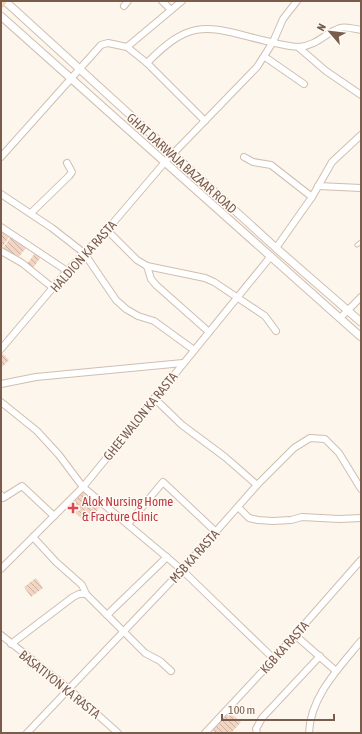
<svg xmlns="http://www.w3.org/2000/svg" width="362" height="734" font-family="'Asap Condensed',sans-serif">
<defs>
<pattern id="building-back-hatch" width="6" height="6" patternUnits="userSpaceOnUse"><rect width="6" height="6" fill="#f3d5c3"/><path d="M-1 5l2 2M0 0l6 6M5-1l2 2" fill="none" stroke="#cab0a1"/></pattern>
</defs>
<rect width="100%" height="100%" fill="#fdf6ec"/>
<g fill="url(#building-back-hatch)">
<polygon points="1,231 9,237 1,249"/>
<polygon points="11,237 26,248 17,259 3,248"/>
<polygon points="35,253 41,257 33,268 27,264"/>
<polygon points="1,352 9,360 1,368"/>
<polygon points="82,490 101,506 87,523 68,507"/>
<polygon points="36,578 43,588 31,597 24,587"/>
<polygon points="227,710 241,722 231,733 216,733 211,729"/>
</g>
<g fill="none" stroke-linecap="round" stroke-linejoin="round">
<defs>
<polyline id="service" points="357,245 361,242"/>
<g id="minor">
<polyline points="162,1 170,9"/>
<polyline points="182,1 127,47 147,63 205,121"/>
<polyline points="124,6 128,1"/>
<polyline points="298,47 326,71 361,95"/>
<polyline points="265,57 304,84"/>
<path d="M147,63C193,16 208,27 266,41C275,43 289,47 299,47C318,45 325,33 340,28C346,26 355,29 361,30"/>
<polyline points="1,157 101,45 108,43 127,47"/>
<polyline points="244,157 253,162 271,165 312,197"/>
<polyline points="318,186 361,188"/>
<polyline points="1,194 52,228 84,253 116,300 126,309 138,316 154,321 194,350"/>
<polyline points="31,213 69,176 72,172 67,163"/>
<polyline points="1,227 67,271"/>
<polyline points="107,230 137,260 147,266 205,278 214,282 265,316 276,331"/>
<polyline points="276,248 312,197 332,162 361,135"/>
<polyline points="1,251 22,263 53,288"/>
<polyline points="147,266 151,279 156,285 209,332"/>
<polyline points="340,318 361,297"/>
<polyline points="1,349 67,271 107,230 165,162 257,67 273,42 283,19 297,1"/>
<polyline points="1,384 36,377 183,363"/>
<polyline points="154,398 182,425 225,457 257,485"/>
<polyline points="1,402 37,431 59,455 83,487 182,570 274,659"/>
<polyline points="1,495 3,498 22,486 54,516"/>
<polyline points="238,507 249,518 258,520 273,521 291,520 302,517 339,519 361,518"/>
<polyline points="128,524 163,482 216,532"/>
<polyline points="33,537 56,562 82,585 86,594"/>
<polyline points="1,569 83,487 271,256"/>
<polyline points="107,615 167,557"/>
<polyline points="1,635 69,689 118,733"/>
<polyline points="295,635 336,671"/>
<polyline points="11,644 73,597 79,594 86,594 145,653 160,661 171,671"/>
<polyline points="27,733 182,570 257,485 294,448 310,438 325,439 339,453 361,489"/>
<polyline points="205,733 274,659 361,560"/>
<polyline points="257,733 256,729 262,718 320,656"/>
<path d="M309,733C310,697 339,668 361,641"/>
</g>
<g id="tertiary">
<polyline points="5,1 276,248 361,322"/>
<polyline points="1,16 361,337"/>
</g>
<polyline id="primary" points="1,2 2,1"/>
</defs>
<use href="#service" stroke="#d1beb0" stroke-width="5"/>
<use href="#minor" stroke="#d1beb0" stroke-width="8"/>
<use href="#tertiary" stroke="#d1beb0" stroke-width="9"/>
<use href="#primary" stroke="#dad1cd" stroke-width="11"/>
<use href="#service" stroke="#fff" stroke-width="3"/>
<use href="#minor" stroke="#fff" stroke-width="6"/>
<use href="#tertiary" stroke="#fff" stroke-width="7"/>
<use href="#primary" stroke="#fbd9a5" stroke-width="9"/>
</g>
<path fill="#e0444e" stroke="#fffaf3" stroke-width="1.5" d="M71 502h4v4h4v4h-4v4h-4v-4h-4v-4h4z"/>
<g text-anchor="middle" stroke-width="3" stroke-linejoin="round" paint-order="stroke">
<g font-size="13" fill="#7a5c4d" stroke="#fffaf3">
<text transform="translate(182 163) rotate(42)" y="5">GHAT DARWAJA BAZAAR ROAD</text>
<text transform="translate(83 256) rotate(-48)" y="5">HALDION KA RASTA</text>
<text transform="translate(140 416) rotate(-51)" y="5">GHEE WALON KA RASTA</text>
<text transform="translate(194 556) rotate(-48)" y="5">MSB KA RASTA</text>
<text transform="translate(284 647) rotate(-48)" y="5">KGB KA RASTA</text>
<text transform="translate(60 684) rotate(39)" y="5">BASATIYON KA RASTA</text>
</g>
<g font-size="13" fill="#be3a42" stroke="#fffaf3" text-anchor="start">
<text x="82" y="506">Alok Nursing Home<tspan x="82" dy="15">&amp; Fracture Clinic</tspan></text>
</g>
</g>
<rect width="362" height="734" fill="none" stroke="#7a5c4d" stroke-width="4"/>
<g transform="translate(330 32) rotate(298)" stroke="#fffaf3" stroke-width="3" paint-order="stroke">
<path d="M0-3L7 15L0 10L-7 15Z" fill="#7a5c4d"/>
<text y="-6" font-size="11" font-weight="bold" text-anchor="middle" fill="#7a5c4d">N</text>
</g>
<path d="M222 714v6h112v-6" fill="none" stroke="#7a5c4d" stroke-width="2"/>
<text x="228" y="714" font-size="12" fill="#7a5c4d" stroke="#fffaf3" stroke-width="3" paint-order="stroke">100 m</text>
</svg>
